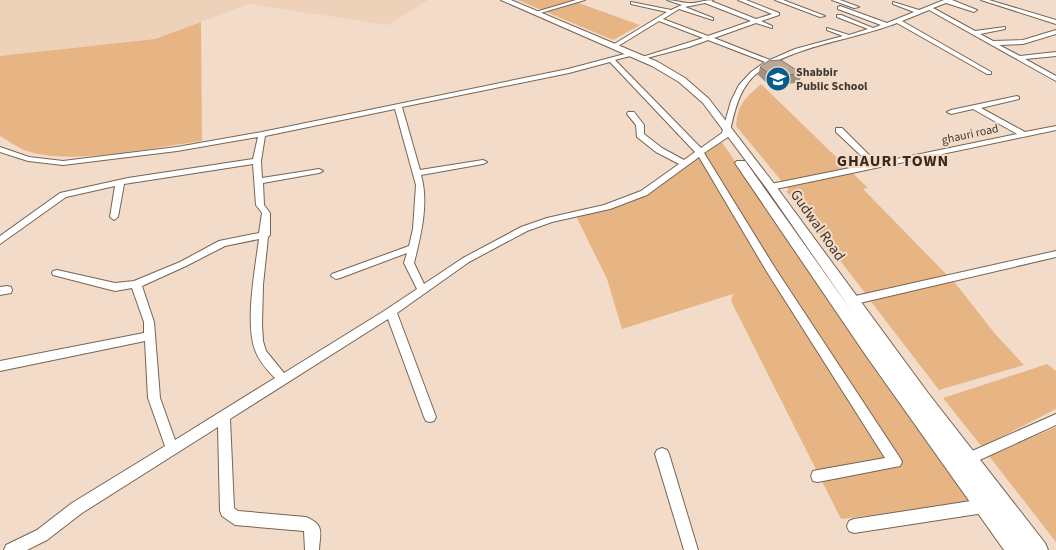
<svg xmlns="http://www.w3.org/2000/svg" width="1056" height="550" font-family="'Source Sans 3',sans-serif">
<rect width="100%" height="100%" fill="#f2dcc9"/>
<polygon fill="#edd1b9" points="0,0 428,0 388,25 249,4 155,39 0,56"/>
<g fill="#e7b484">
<polygon points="518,0 570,0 640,25 613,40"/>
<path d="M201,22L202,141C156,147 70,166 27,151C18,148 9,141 0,136V56L155,39Z"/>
<path d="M761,84L868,188L863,189L948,276L866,294L786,191L789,190L736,126C738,104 745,98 761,84Z"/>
<polygon points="721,141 970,500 965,504 841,519 731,301 733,294 622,329 607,279 576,216 645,192"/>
<polygon points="952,279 996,335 1024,365 939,390 869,299"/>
<polygon points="1047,364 1056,371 1056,409 982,447 943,398"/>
<polygon points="1056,427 1056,542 989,456"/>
</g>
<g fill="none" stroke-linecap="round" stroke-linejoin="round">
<defs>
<g id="minor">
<polygon points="576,0 585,0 537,14 532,13"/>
<path d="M667,0C675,0 681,3 688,3C695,4 704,0 713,0L711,1L756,19L772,14L738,0H746L779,13V15L761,21L772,26V28L756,23L714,38L770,60L795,49L843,36L827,30V28L849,35L868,29L837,17V15H841L873,28L881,25L838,9V7L840,6L887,23L914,12L893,4V2L919,10L944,0H952L977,10L974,12L946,3L933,8L975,31L1005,27V29L980,34L993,41L1023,40L1056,30V34L1023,44L999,45L1020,56L1056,52V56L1025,59L1056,76V81L929,10L902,21L991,72V74H987L897,23C858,38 813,43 775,62L774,64C769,65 765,68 760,71C740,85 735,109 730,131L734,133L704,153L775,268L900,458L902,462L900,466L818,482L813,481L811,476L813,471L818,470L885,458L767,272L699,157L647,195L610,209L552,222L527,231L469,262L397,313L436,417L434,421L430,422L426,421L424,417L388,319L230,419L234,508L238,511L306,517C325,525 320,532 319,550H305L304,531L235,525L222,516L220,511L218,427L82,513L47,540L27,550H4L6,545L37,530L72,503L165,446L148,398L145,341L0,371V361L144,333V322L132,288L115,291L53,275L52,273L53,271L57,270L115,283L134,281L180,262L219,241L259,233L262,213L256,205L253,164L124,184L118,217L114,220L110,217L115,186L66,197L0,244V236L60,193L128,178L253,159L258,137L177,151L63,165L28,161L0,152V147L29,157L63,161L177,147L262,132L568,69L632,52L634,53V55L615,60L701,148L722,133L731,101L739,85L751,72L765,62L708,40L689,47L639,60V58L703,38L659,21L615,48H611V46L667,12L631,4V2L671,10L682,5ZM705,3L751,21L708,36L663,19L679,9L713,20V18L685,7ZM610,62L695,152L684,160L662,148L644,134V125L634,112H628L627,114L636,125L637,137L656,152L679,164L641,191L604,205L547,218L521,227L463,258L424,284L414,263C421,235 429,203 421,175L483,164L487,162L483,160L420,170L402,107L569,73ZM395,109L416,185L413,229L409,246L332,274L331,276L336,279L340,278L407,253L404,263L417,289L384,311L284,373L266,351L263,341L262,325L263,285L268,237L270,235V213L264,205L263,183L319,173L323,171L319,169L262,178L261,161L265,136ZM259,239C255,270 245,322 255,350C259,361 267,370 275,378L175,440L160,398L154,322L142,286L186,266L225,246Z"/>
<polygon points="775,0 783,0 825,16 820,17"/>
<polygon points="832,0 840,0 859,7 854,8"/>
<polygon points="981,0 989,0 1056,20 1056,24"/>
<polygon points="1017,96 1019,97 1019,99 981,108 1025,132 1056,126 1056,130 771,190 767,187 771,184 870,164 836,132 836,128 842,128 877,163 1017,134 973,109 951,114 947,112 951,110"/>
<polygon points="1056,251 1056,257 851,305 847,304 846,301 847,298 851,297"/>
<polygon points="7,286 11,287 12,290 11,293 0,295 0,287"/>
<polygon points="1056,414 1056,425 973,463 968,465 963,463 961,459 963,455"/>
<polygon points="662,448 667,450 669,454 698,550 684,550 655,454 657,450"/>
<polygon points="984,499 989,501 991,506 989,511 984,513 854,533 849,531 847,526 849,521 854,519"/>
</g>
<polygon id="secondary" points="501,0 511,0 658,62 685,78 709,99 775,185 928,393 1045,543 1048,550 1004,550 867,357 735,163 737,161 745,161 853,313 767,189 703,103 679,82 652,66"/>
</defs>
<use href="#minor" stroke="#776453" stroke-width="2"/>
<use href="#secondary" stroke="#776453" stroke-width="2"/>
<use href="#minor" fill="#fff" fill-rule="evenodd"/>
<use href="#secondary" fill="#fff" fill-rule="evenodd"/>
</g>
<polygon fill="#a29080" points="760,67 802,74 799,83 769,85 758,75"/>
<polygon fill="#bca795" stroke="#847568" points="781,60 802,74 772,76 760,67 768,61"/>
<defs>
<symbol id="school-disc" viewBox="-11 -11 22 22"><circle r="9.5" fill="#075b8d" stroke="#f2dcc9"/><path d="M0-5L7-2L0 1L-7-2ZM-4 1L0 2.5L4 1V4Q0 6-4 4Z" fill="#fff"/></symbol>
</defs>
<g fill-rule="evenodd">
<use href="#school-disc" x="764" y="65" width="28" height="28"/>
</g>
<g text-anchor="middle" stroke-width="4" stroke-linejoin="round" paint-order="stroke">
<g font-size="12" font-weight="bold" fill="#413931" stroke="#f2dcc9" text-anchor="start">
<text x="796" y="76">Shabbir<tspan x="796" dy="14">Public School</tspan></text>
</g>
<g font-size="12" fill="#413931" stroke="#f2dcc9">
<text transform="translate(970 134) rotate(-12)" y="4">ghauri road</text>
</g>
<g font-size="15" fill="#413931" stroke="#f2dcc9">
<text transform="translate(818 225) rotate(55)" y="5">Gudwal Road</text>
</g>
<g font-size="16" font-weight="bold" letter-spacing="1" fill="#392819" stroke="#f2dcc9">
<text x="893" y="166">GHAURI TOWN</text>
</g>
</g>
</svg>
